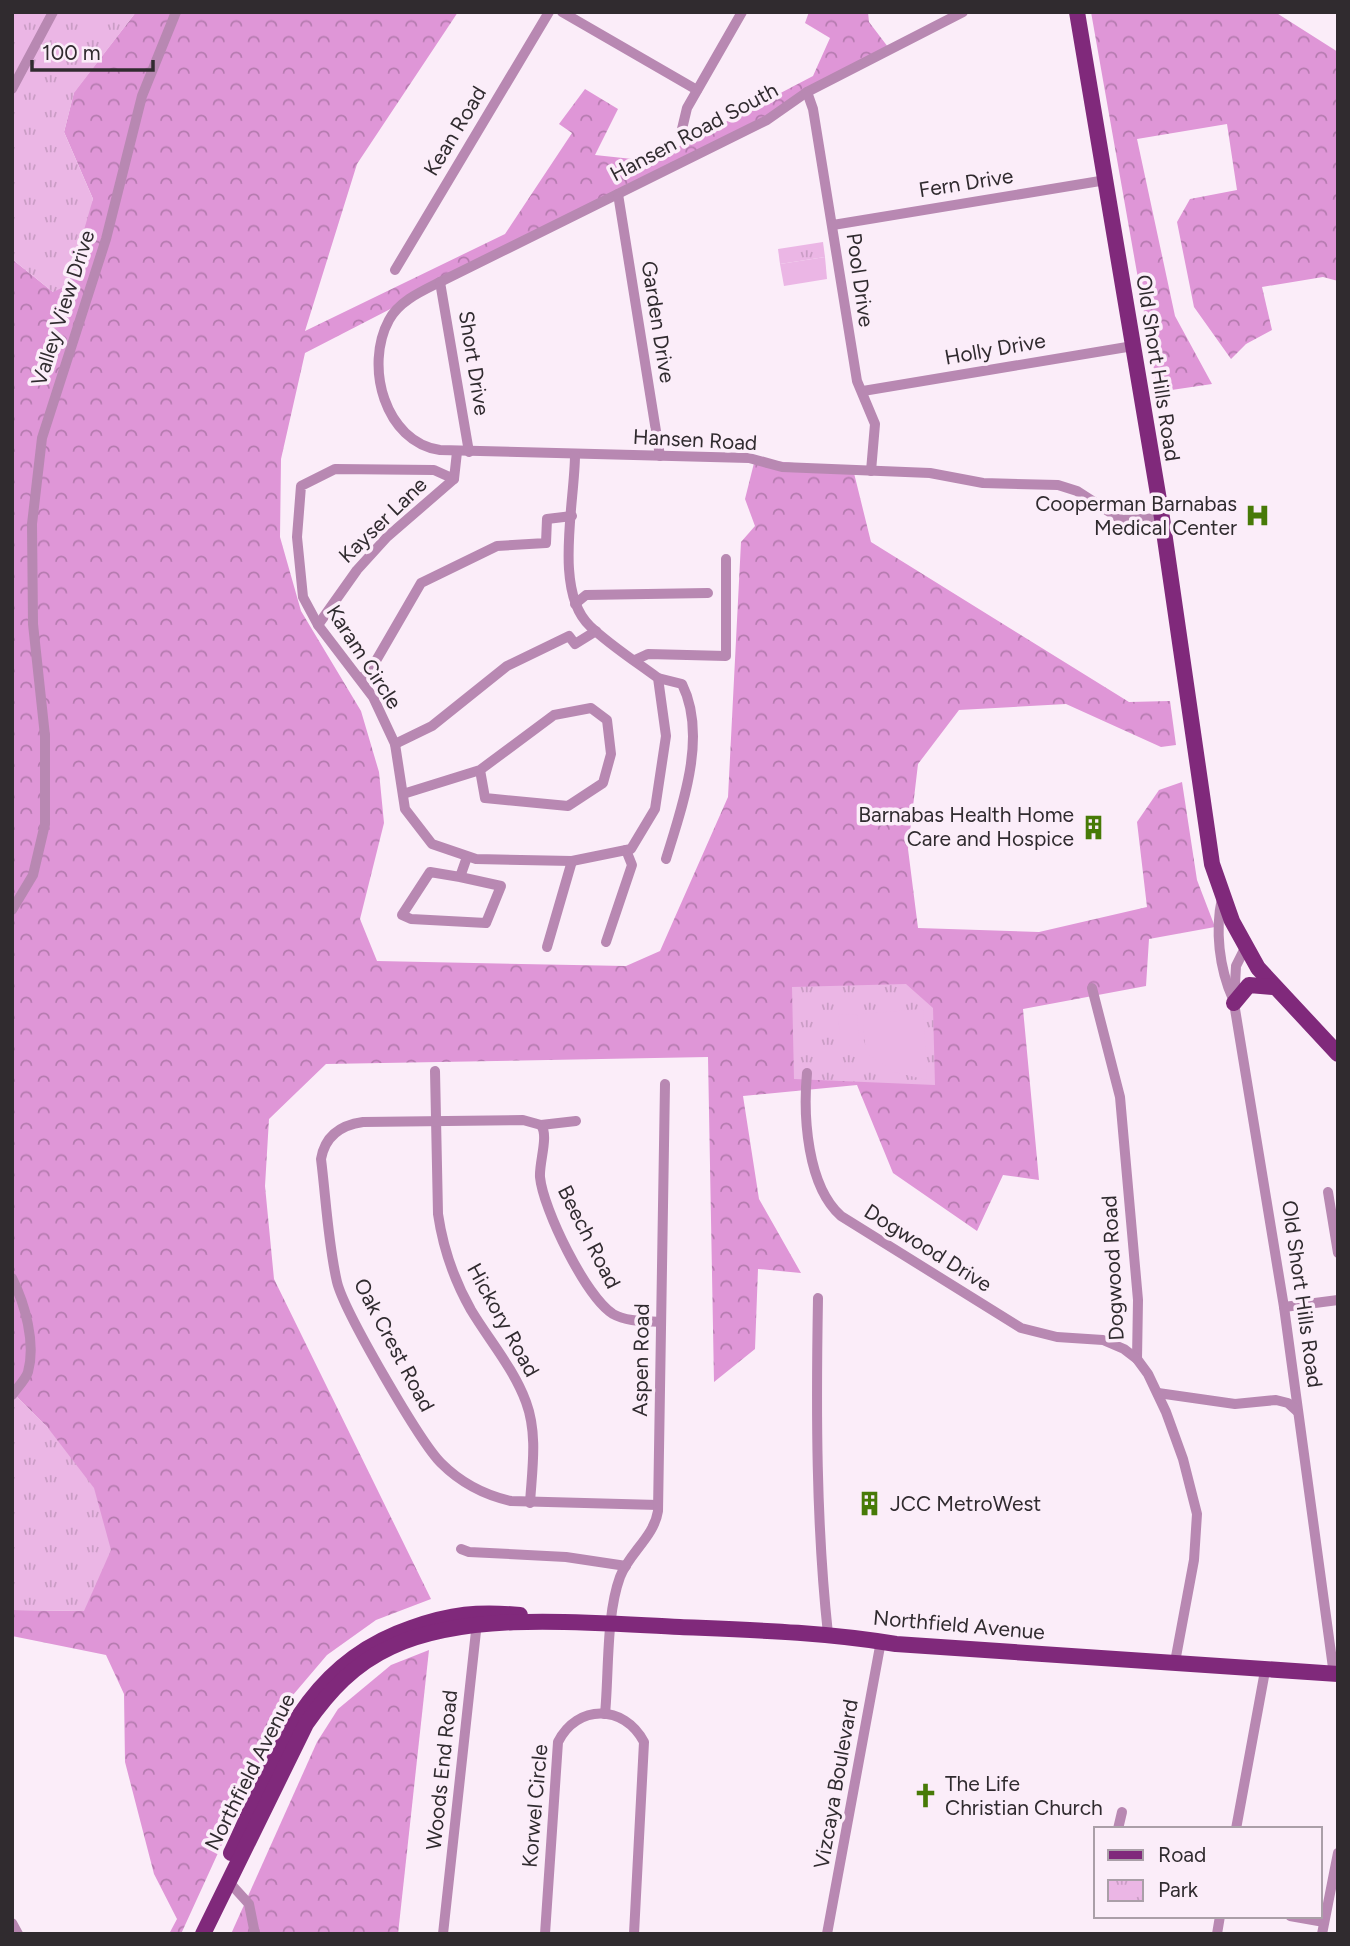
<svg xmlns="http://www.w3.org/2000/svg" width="1350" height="1946" font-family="Figtree,sans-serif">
<defs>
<pattern id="forest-crowns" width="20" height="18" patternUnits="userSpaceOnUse" patternTransform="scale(1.75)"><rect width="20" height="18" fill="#df96d7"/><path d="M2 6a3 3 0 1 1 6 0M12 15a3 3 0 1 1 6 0" fill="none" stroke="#b57baf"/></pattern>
<pattern id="park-tufts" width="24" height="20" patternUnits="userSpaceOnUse" patternTransform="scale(1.75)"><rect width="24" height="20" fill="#ebb6e5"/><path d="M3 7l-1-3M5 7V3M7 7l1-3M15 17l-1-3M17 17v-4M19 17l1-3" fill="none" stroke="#ca9dc5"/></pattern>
</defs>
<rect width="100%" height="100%" fill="#fbedf9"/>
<g fill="url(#forest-crowns)">
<polygon points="136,12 458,12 357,164 305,331 505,234 572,133 559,124 585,89 618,109 595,155 651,161 813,76 830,38 805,23 809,12 868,12 869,22 891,51 305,353 281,459 280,537 301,611 361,711 379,772 384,823 360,919 377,961 626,966 660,951 728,797 741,542 755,526 745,499 755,459 853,469 871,542 1129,702 1170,701 1176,745 1161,747 1066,704 959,710 918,764 908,849 918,928 1039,932 1147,907 1137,822 1159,790 1182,782 1197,880 1215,927 1149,939 1146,986 1023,1009 1039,1180 1003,1175 977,1231 893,1173 857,1085 743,1096 759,1199 801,1273 758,1269 755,1349 714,1382 708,1057 326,1064 269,1119 265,1186 274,1279 431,1599 376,1620 327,1655 287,1702 181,1934 169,1934 177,1919 154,1874 125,1762 124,1694 106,1655 12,1636 12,1610 84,1611 48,1428 12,1392 12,259 53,292 93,199 64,132 74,92"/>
<polygon points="1091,12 1275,12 1338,52 1338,281 1323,277 1262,287 1272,330 1246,344 1231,359 1194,307 1177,222 1190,199 1237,190 1227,124 1137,139 1175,316 1212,384 1158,392"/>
<polygon points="429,1650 398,1934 231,1934 317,1742 338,1709 391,1665"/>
</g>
<g fill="url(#park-tufts)">
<polygon points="12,12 136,12 74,93 64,132 93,199 68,285 53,292 12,259"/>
<polygon points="823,242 825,257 780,264 778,249"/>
<polygon points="906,984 933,1008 935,1085 794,1079 792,987"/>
<polygon points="12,1392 48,1428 94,1488 111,1550 84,1611 12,1610"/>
</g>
<g fill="#ebb6e5">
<polygon points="825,257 827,279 784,286 780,264"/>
<polygon points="923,1009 927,1080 894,1072 866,1053 862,1014"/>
<polygon points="857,1014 859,1044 841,1046 838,1015"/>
</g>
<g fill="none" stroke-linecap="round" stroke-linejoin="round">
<g stroke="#b888b2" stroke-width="10">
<polyline points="562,12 697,90"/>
<path d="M963,12L807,92L767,120L440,282C422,291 399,301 389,320C364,366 385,442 440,450L749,458L782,467L930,473L983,483L1058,485L1077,491L1122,520L1162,518"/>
<polyline points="12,89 53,12"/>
<polyline points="807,92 813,109 857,381 875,424 871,471"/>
<polyline points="682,129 687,108 742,12"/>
<polyline points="618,194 660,456"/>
<polyline points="833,225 1106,180"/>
<polyline points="395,270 549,12"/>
<polyline points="440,282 469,452"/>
<polyline points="863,391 1133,346"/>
<path d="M457,452L454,479L434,470L335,469L301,486L297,537L303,597L318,625L373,697L395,744L405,809L432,844L476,859L572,861L631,849L655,809L666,736L658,678C635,661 610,645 590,626C553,592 575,501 575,455"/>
<polyline points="575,604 586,595 708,593"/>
<polyline points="318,625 357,570 387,537 454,479"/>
<polyline points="635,660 648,654 726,656 726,559"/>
<path d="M658,678L682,684C708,736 682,807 666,859"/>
<polyline points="360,679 370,671 421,583 497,546 546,543 547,519 572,516"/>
<polyline points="395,744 432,726 507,666 569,636 575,644 596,631"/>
<polyline points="403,794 480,770 554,715 591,708 607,720 611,754 603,783 568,806 485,798 480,770"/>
<polyline points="460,877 501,886 486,923 411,919 402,915 430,872 460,877 467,857"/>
<path d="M1222,898C1215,930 1219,968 1233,999"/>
<polyline points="12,910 33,875 45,824 45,736 33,624 32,524 42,438 106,239 142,96 176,12"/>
<polyline points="606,942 632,865 626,850"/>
<polyline points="547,947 572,861"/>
<polyline points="1245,948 1236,966 1234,1003 1284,1307 1334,1675"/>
<polyline points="1092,988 1120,1097 1138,1300 1137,1359 1148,1374 1166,1412 1183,1459 1197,1514 1194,1560 1175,1662"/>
<path d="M435,1071L438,1214C443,1248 454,1280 471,1310C489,1340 514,1369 526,1402C538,1434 532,1470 530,1503"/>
<path d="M807,1073C803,1116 807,1186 841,1216L1021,1328L1057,1337L1103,1340L1124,1349L1137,1359"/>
<path d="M576,1121L541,1125L523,1120L363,1122C341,1125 325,1136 321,1159C326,1199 328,1243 337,1282C344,1311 420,1442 441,1463C461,1483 484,1495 511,1501L658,1505"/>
<path d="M541,1125C549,1136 539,1162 540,1177C543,1209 586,1297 613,1314C627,1322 646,1321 661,1322"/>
<polyline points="1328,1192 1338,1253"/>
<path d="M12,1278C25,1304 36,1343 28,1372C26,1379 17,1388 12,1395"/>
<path d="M818,1298C816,1410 816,1523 828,1634"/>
<polyline points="1284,1307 1338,1300"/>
<polyline points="1158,1393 1235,1404 1276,1400 1288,1403 1298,1412"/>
<polyline points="461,1549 469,1552 566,1557 626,1566"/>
<path d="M605,1714C609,1673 606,1615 620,1577C629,1553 654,1537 658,1511L665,1084"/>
<polyline points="1118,1829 1122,1812"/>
<polyline points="1236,1829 1265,1671"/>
<polyline points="229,1882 249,1904 255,1934"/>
<polyline points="1290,1916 1324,1922"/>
<polyline points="12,1923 18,1934"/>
<polyline points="443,1934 477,1622"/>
<path d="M545,1934L558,1742C577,1704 624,1704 644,1742L634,1934"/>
<polyline points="827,1934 881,1641"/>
<polyline points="1217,1934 1220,1916"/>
<polyline points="1322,1934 1338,1853"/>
</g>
<g stroke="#80297b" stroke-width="16">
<polyline points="1077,12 1162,518 1212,864 1232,921 1258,968 1338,1054"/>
<polyline points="1234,1003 1249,985 1273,987"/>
<path d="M231,1853C276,1759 302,1665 411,1628C451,1614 478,1611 520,1615"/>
<path d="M203,1934L306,1724C329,1691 354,1664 391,1647C469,1610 594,1623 680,1627C752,1630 824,1632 896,1644L1338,1674"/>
</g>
</g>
<defs>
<symbol id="hospital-bare" viewBox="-9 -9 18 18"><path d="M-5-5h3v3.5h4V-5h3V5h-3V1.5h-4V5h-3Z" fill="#477a07" stroke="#fbedf9" stroke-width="2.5" paint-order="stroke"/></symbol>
<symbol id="building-bare" viewBox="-9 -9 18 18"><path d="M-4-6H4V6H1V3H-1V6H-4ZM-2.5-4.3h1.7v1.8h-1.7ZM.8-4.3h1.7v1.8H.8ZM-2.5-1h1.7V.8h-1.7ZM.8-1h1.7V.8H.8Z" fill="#477a07" stroke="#fbedf9" stroke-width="2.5" paint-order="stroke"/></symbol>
<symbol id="church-bare" viewBox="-9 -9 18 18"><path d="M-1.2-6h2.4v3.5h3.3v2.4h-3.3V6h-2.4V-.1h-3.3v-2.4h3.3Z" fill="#477a07" stroke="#fbedf9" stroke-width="2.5" paint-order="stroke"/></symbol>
</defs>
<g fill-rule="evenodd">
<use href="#hospital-bare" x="1240" y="498" width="35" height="35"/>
<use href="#building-bare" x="1076" y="810" width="35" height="35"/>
<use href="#building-bare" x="852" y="1486" width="35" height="35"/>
<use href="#church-bare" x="908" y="1778" width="35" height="35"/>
</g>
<g text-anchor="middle" stroke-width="7" stroke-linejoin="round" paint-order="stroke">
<g font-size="21" fill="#302b2f" stroke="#fbedf9">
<text transform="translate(455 131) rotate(-59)" y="7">Kean Road</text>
<text transform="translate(694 132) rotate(-28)" y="7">Hansen Road South</text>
<text transform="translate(966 183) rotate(-9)" y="7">Fern Drive</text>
<text transform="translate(860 280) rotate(82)" y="7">Pool Drive</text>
<text transform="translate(63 308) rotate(-72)" y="7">Valley View Drive</text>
<text transform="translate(658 322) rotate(81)" y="7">Garden Drive</text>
<text transform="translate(995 349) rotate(-10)" y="7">Holly Drive</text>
<text transform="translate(474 363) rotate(81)" y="7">Short Drive</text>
<text transform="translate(1158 368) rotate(81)" y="7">Old Short Hills Road</text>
<text transform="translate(695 440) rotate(3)" y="7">Hansen Road</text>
<text transform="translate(383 520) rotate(-44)" y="7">Kayser Lane</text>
<text transform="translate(364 657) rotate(57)" y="7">Karam Circle</text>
<text transform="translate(589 1237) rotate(63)" y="7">Beech Road</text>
<text transform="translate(928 1248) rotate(32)" y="7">Dogwood Drive</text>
<text transform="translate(1113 1268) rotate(-93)" y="7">Dogwood Road</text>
<text transform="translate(1302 1294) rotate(82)" y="7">Old Short Hills Road</text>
<text transform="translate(503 1320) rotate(61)" y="7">Hickory Road</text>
<text transform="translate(394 1345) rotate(62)" y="7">Oak Crest Road</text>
<text transform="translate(641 1360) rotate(-89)" y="7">Aspen Road</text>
<text transform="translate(959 1625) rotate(5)" y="7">Northfield Avenue</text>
<text transform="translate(442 1770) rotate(-84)" y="7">Woods End Road</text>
<text transform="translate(250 1772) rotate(-63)" y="7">Northfield Avenue</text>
<text transform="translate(836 1784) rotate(-80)" y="7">Vizcaya Boulevard</text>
<text transform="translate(535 1806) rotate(-85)" y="7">Korwel Circle</text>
</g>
<g font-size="21" fill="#302b2f" stroke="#fbedf9" text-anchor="end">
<text x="1237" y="511">Cooperman Barnabas<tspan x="1237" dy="24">Medical Center</tspan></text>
<text x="1074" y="822">Barnabas Health Home<tspan x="1074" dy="24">Care and Hospice</tspan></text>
<text x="890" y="1511" text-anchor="start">JCC MetroWest</text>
<text x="945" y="1791" text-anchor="start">The Life<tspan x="945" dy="24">Christian Church</tspan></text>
</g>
</g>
<rect width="1350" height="1946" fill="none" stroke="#302b2f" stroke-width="28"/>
<rect x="1094" y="1827" width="228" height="91" fill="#fbedf9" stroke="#aa9fa8" stroke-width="2"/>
<rect x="1108" y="1850" width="35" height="10" fill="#80297b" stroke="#aa9fa8" stroke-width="2"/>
<text x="1158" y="1862" font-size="21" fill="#302b2f">Road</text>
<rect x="1108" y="1880" width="35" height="21" fill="url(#park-tufts)" stroke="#aa9fa8" stroke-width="2"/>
<text x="1158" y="1897" font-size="21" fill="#302b2f">Park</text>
<path d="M32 60v10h121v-10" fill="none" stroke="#302b2f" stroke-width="3.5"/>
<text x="42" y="60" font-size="21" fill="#302b2f" stroke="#fbedf9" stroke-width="5" paint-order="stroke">100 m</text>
</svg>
